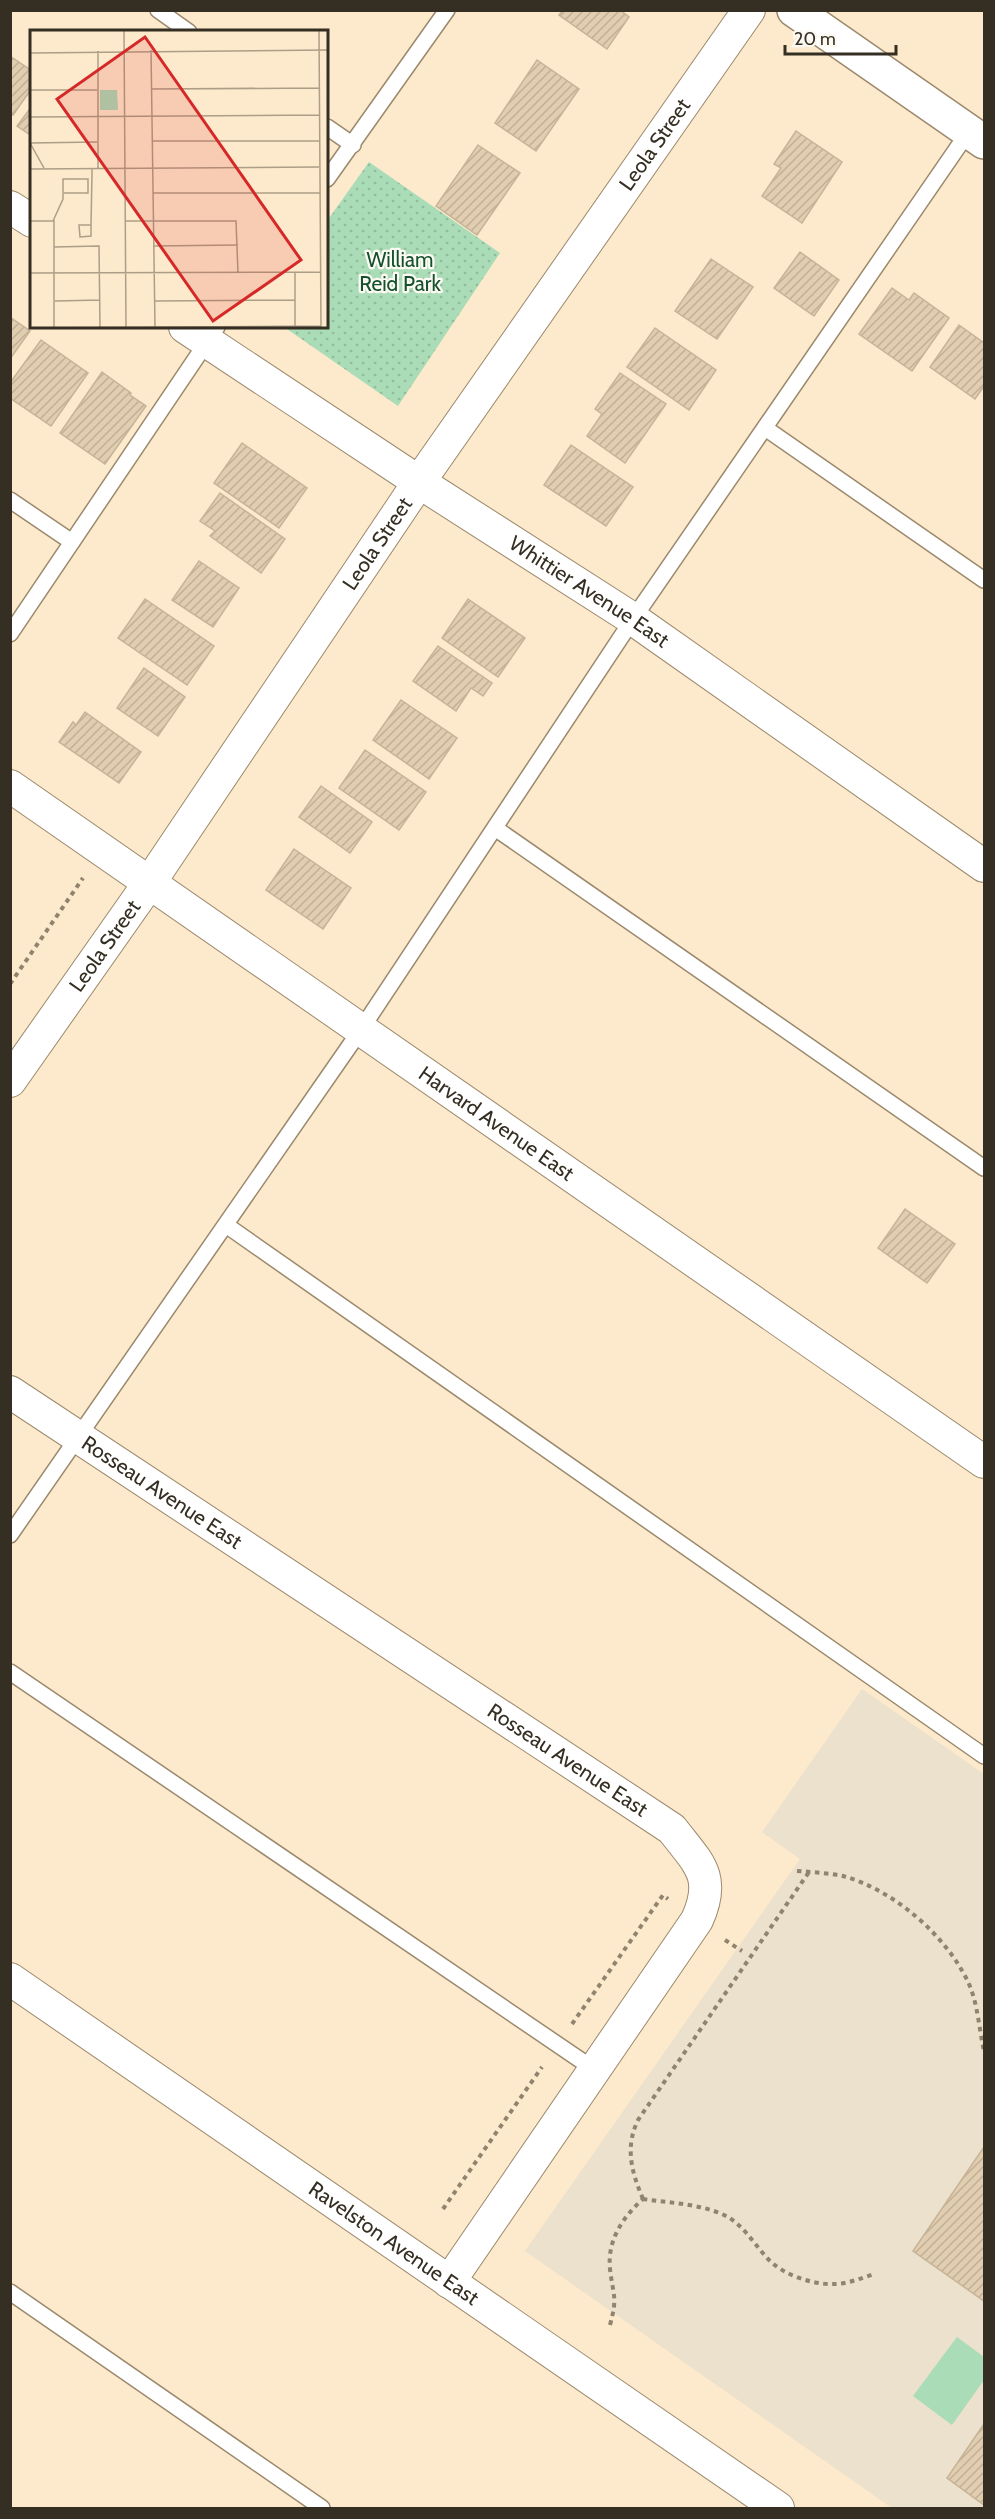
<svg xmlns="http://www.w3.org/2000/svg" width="995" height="2519" font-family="Cabin,sans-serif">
<defs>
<pattern id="park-dots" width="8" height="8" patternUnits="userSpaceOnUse" patternTransform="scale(1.5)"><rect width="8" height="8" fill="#a9dcb7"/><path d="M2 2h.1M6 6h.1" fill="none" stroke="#92bd9d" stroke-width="1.8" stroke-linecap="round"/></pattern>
<pattern id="building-hatch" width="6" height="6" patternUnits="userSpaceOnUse" patternTransform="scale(1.5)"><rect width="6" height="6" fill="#e1cdaf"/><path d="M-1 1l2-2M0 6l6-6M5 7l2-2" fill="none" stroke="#c2b096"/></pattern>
</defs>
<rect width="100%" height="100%" fill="#fde9cb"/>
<polygon fill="#ebe1cc" points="862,1689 984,1774 984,2508 892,2508 525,2251 800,1859 762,1832"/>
<polygon fill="#a9dcb7" points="957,2337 984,2357 984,2380 952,2425 913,2396"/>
<polygon fill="url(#park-dots)" points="369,162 500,253 398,406 284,327 327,327 327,221"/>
<g fill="url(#building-hatch)" stroke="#c7b397" stroke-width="1.5">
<polygon points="563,10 620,10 629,17 607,49 559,15"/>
<polygon points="10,56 32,71 32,88 13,115 10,114"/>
<polygon points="537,60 579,89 536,151 495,123"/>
<polygon points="32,106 32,136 17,126"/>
<polygon points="796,131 842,162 802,223 762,196 781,168 774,164"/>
<polygon points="478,145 520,173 477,235 436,206"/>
<polygon points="800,252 839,280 814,316 774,288"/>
<polygon points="711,259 753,287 717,339 675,311"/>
<polygon points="892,288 909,300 914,293 949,318 912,371 859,334"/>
<polygon points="10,317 30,331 10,359"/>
<polygon points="959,325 984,343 984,386 975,399 930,367"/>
<polygon points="655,328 716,370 689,410 627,367"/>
<polygon points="41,340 88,373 51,426 10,398 10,383"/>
<polygon points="102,372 131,393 130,395 146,406 105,464 60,433"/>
<polygon points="620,373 666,404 625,463 587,436 602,414 595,409"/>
<polygon points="242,443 307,488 279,528 214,483"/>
<polygon points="571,445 633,487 606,526 544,485"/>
<polygon points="220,493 285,539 261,573 210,536 215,531 200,521"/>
<polygon points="199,561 239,588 213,627 172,600"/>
<polygon points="145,599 214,646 187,685 118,638"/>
<polygon points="468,599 525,638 498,677 442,638"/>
<polygon points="438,646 492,683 483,696 471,688 456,711 413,681"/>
<polygon points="144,668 185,697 158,736 117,708"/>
<polygon points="401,700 457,738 429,779 373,740"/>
<polygon points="85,712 141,752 119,783 59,742 73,722 76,725"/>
<polygon points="365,750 426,792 399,830 339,788"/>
<polygon points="321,786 372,822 350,853 299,817"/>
<polygon points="294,849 351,888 323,929 266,890"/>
<polygon points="905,1209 955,1244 927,1283 878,1248"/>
<polygon points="984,2147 984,2301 913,2251"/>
<polygon points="984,2424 984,2505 947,2478"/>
</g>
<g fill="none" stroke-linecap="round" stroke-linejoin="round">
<defs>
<g id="service">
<polyline points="158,10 189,32"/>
<polyline points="327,127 353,145"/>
<polyline points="327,179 447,10"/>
<polyline points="765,428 984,580"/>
<polyline points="10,500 72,542"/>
<polyline points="10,634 217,327"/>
<polyline points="495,828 984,1168"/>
<polyline points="226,1225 984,1756"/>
<polyline points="10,1535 362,1028 633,619 969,131"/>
<polyline points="10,1672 595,2070"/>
<polyline points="10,2292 322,2508"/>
</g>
<g id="minor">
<polyline points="10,207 32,221"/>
<path id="s1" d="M185,327L419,482L633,619L984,866"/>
<path id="s2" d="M10,786L984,1462"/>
<path id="s3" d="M10,1081L150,882L419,482L749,10"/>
<path id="s4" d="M10,1392L672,1829C698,1863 717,1876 697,1920L449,2282"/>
<path id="s5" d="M10,1979L778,2508"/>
</g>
<polyline id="tertiary" points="794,10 984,142"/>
</defs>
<use href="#service" stroke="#9b896d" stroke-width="18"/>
<use href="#minor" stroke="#9b896d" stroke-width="34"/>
<use href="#tertiary" stroke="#9b896d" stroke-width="36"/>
<g stroke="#91846f" stroke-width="4" stroke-dasharray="4.5 4.5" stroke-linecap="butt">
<polyline points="10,984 83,878"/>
<path d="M797,1871C812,1872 828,1873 843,1876C894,1890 947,1936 969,1984C978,2005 979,2029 984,2051"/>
<polyline points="725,1940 742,1951"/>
<polyline points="572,2024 663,1895 668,1899"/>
<path d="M643,2199C631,2171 625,2147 638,2120L809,1872"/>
<path d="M643,2199C670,2203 704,2204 728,2217C746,2228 756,2247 770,2261C785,2275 813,2285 834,2284C847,2284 862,2278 874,2274"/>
<polyline points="443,2209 542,2067"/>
<path d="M610,2325C618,2296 613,2296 610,2269C607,2240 623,2217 643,2199"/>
</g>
<use href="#service" stroke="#fff" stroke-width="15"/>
<use href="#minor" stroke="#fff" stroke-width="32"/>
<use href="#tertiary" stroke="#fff" stroke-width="33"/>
</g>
<g text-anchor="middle" stroke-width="4.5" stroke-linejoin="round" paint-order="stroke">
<g font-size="21" fill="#352e22" stroke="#fdf9f3">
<text dy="7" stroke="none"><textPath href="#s3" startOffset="1137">Leola Street</textPath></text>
<text dy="7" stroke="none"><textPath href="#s3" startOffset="651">Leola Street</textPath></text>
<text dy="7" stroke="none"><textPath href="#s1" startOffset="483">Whittier Avenue East</textPath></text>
<text dy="7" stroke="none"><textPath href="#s3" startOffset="165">Leola Street</textPath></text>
<text dy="7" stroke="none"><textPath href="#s2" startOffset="592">Harvard Avenue East</textPath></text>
<text dy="7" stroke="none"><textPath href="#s4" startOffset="182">Rosseau Avenue East</textPath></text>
<text dy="7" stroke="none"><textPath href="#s4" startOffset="668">Rosseau Avenue East</textPath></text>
<text dy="7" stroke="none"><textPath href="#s5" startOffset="466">Ravelston Avenue East</textPath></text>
</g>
<g font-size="21" fill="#13522d" stroke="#fdf9f3">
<text x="400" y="267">William<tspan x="400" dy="24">Reid Park</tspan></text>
</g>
</g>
<g transform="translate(30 30)">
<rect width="298" height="298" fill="#fde9cb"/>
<path d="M70,60H87L88,80H70Z" fill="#a9dcb7"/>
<path fill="none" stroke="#ad9e87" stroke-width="1.5" d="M94,0L96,298M289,0L291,298M121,20L125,297M68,21V138M0,23L299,20M121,59L289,58M0,60H67M0,87L289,85M122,111H289M0,113L67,112M0,113L14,138M0,139L289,137M123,163H290M0,191H24V217M23,191L33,169V149H58V163H34M95,191H206L208,243M61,195H49L50,207L61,206V195L62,144V138M123,216L208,215M265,242V296M0,243L290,242M25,271L70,270M124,271L265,270M0,298L291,296M24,298V217L69,216L70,297"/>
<path fill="#d62828" fill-opacity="0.15" stroke="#d62828" stroke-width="3" d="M115,7L271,230L183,291L27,69Z"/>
<rect width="298" height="298" fill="none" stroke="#352e22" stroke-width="3"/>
</g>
<rect width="995" height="2519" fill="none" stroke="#352e22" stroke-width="24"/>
<path d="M785 45v9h111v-9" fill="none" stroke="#352e22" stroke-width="3"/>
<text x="794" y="45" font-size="18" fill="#352e22" stroke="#fdf9f3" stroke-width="4.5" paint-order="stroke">20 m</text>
</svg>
